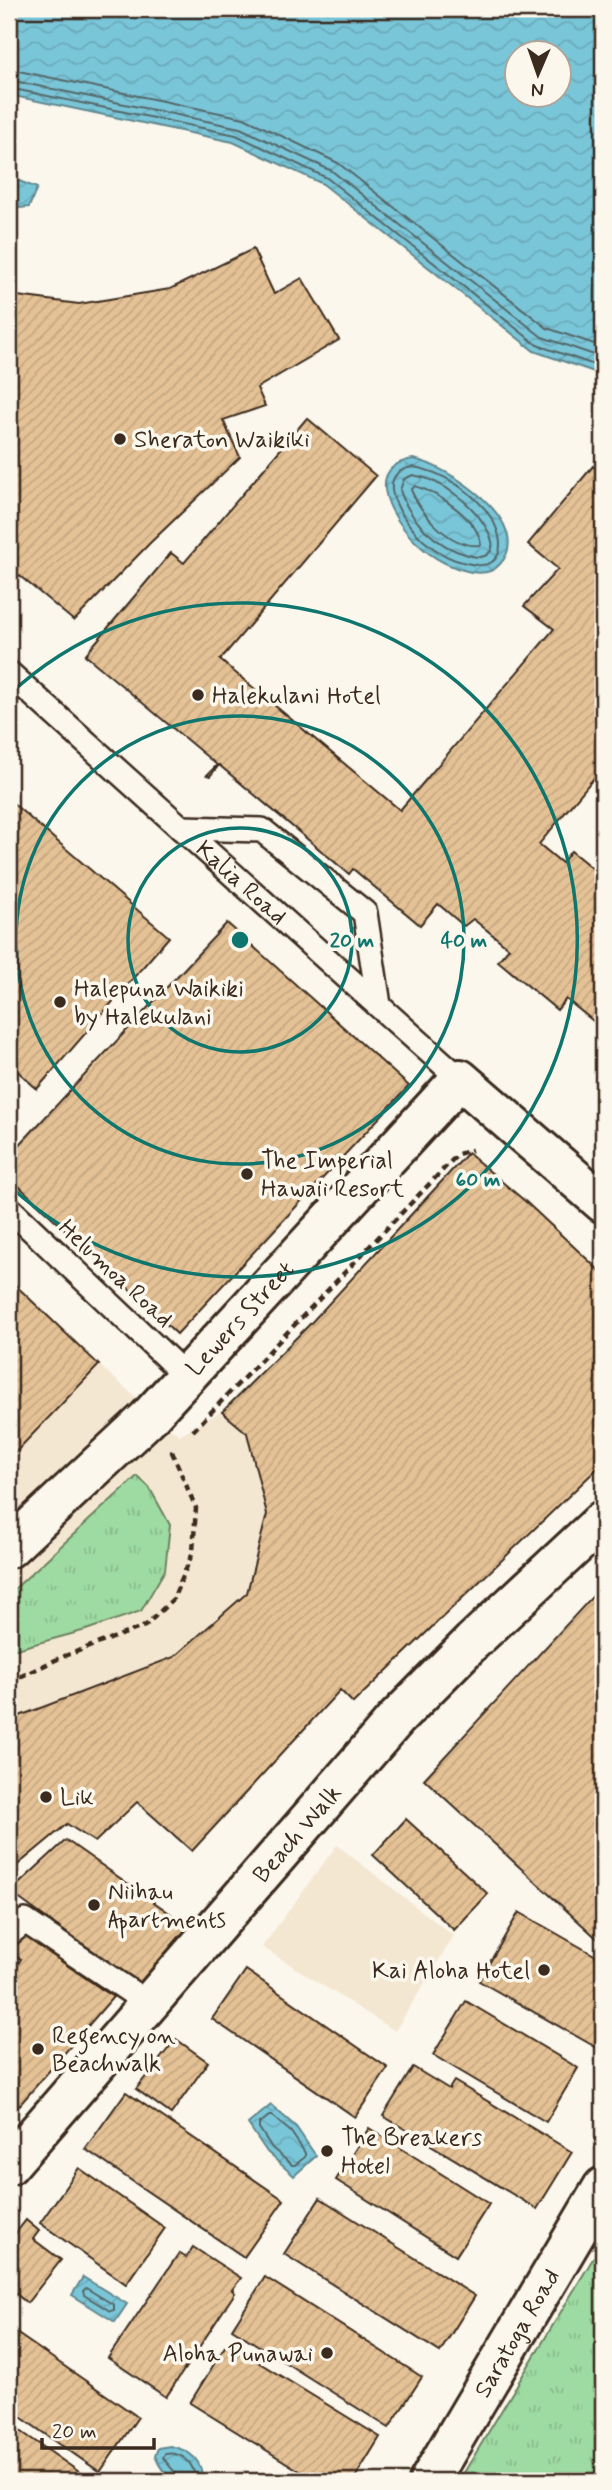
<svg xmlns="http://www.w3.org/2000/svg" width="612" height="2490" font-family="Mynerve,sans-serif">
<defs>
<pattern id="grass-tufts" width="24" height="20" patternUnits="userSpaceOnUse" patternTransform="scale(1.75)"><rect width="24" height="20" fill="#9edba2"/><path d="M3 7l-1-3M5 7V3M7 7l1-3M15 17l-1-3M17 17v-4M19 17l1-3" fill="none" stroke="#89bc8b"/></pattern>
<pattern id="water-waves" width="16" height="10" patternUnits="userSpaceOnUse" patternTransform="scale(1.75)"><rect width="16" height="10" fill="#7ac6d9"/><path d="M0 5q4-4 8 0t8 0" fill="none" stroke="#6aaaba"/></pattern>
<pattern id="building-hatch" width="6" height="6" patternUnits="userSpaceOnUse" patternTransform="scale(1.75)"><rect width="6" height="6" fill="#e5c296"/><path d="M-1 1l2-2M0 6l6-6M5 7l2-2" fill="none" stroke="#c5a781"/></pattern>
</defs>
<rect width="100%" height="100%" fill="#fbf7ec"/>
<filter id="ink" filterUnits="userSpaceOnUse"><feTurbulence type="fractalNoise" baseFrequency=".0143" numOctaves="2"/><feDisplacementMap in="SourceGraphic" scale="14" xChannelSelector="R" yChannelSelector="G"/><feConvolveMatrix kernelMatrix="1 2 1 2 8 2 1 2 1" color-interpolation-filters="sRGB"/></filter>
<g filter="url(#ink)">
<g fill="#f4e7d2">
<polygon points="468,1153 526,1202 603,1274 603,1463 353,1703 340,1690 192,1851 137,1802 95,1842 66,1824 9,1872 9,1279 99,1365 179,1435 222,1411 309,1325"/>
<polygon points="337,1845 454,1936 395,2031 262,1947"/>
</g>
<g fill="url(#grass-tufts)" stroke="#6c8260" stroke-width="2">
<polygon points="137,1476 149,1487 170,1525 165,1570 141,1611 86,1630 9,1651 9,1594"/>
<polygon points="603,2242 603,2481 459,2481"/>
</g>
<g fill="url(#water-waves)" stroke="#61888e" stroke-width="2" fill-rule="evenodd">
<path d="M9,9H603V375L534,351L323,184L233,142L9,95ZM518,52H560V94H518Z"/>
<polygon points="9,177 37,188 29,207 9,209"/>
<path d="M413,459C447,465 537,524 500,564C493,572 482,574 471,572C452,568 433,558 419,545C395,524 359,468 413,459Z"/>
<polygon points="271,2105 296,2127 316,2156 294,2176 267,2152 248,2124"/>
<polygon points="83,2277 127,2304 115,2322 72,2295"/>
<path d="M170,2446C190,2450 203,2460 202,2481C176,2481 166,2482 155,2456L158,2448Z"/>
</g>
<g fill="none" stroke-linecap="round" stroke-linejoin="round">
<g stroke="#546869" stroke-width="2">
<polyline points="9,69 244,118 338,163 547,328 603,347"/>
<polyline points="9,80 240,128 332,171 542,337 603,358"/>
<polyline points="9,88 236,135 327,178 537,345 603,368"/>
<path d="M413,467C442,471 477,494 492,519C507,545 502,573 466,563C450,560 436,551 424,541C406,525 368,474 413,467Z"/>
<path d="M413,475C443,480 476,506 489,533C492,540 495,547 489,553C483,559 475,557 468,555C437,547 409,520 400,490L404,479Z"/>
<path d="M415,486C438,493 479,519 481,545C451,549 422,515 411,490Z"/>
<polygon points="269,2116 272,2116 291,2132 305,2153 305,2157 295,2165 292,2165 272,2148 259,2128 259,2124"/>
<polygon points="86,2288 114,2305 114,2310 110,2311 84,2295 83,2291"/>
<path d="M178,2481C178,2471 167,2466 163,2457L165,2454C183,2451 195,2464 195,2481"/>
</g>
</g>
<g fill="url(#building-hatch)" stroke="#3b2a1e" stroke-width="2">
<polygon points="253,249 274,294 302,278 339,340 257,388 265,406 223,420 240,457 150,543 74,621 9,567 9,295 79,304 170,289"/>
<polygon points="307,418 376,476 220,660 400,810 554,629 524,606 558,569 528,544 593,466 603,475 603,767 539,844 562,863 571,851 603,877 603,1029 566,999 557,1010 498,961 509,948 473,919 464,926 438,904 420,925 353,869 349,874 219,765 210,776 207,775 217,765 85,655 171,553 184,563"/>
<polygon points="9,800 169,937 37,1089 13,1067 9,1072"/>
<polygon points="227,923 409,1086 177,1334 9,1177 9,1156"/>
<polygon points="468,1153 526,1202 603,1274 603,1463 353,1703 340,1690 192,1851 137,1802 95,1842 67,1824 9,1872 9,1720 174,1657 247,1593 267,1514 247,1433 222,1412 309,1325"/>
<polygon points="9,1279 99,1365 9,1459"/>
<polygon points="603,1585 603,1944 424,1779"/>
<polygon points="406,1819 488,1894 454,1930 373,1855"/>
<polygon points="66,1840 192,1929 140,1986 10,1892"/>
<polygon points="519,1912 603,1960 603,2042 599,2049 479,1981"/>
<polygon points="22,1934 113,1997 18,2107 9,2101 9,1978 21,1959 10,1954"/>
<polygon points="246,1970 388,2068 355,2117 212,2019"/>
<polygon points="466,2001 578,2068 546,2122 433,2055"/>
<polygon points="176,2039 208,2062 171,2114 136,2089"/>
<polygon points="413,2067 449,2089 454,2081 572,2152 537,2209 383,2116"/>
<polygon points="126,2092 284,2200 244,2257 85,2149"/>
<polygon points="369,2128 489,2204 456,2256 336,2180"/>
<polygon points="79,2168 165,2228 126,2284 40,2223"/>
<polygon points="320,2198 475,2296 440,2352 284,2254"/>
<polygon points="26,2220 39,2231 33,2239 61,2260 27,2303 9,2288 9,2242"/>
<polygon points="193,2247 241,2278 232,2290 235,2293 166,2397 108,2358 179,2253 186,2258"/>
<polygon points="265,2277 422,2377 389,2428 232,2329"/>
<polygon points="9,2328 138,2417 100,2472 9,2409"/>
<polygon points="227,2343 380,2437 353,2481 316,2481 190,2403"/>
<polygon points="9,2423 92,2481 9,2481"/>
</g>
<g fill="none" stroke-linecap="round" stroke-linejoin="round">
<defs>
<g id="lane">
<path id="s1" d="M9,673L460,1079"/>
<polyline points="181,828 262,830 365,913 379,1005"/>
<polyline points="9,1208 187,1377"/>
<polyline points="9,1934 25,1921 149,2004"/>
</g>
<g id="street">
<path id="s2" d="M9,1548L147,1419L460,1079L603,1203"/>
</g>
<g id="secondary">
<path id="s3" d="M9,2165L396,1719L472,1642L603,1520"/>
<path id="s4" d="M429,2481L603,2187"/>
</g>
</defs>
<use href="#lane" stroke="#3b2a1e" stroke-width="28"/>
<use href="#street" stroke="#3b2a1e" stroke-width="44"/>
<use href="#secondary" stroke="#3b2a1e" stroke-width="44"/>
<g stroke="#3b2a1e" stroke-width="4.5" stroke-dasharray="7 5" stroke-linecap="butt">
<polyline points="193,1431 458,1154 472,1150"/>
<polyline points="9,1682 62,1657 145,1626 173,1599 193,1552 196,1508 172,1452 175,1450"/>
</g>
<use href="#lane" stroke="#fbf7ec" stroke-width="23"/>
<use href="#street" stroke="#fbf7ec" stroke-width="38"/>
<use href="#secondary" stroke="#fbf7ec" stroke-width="38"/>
</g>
</g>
<g fill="none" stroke="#0f766e" stroke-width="3.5">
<circle cx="240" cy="940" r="112"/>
<circle cx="240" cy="940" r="224"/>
<path d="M10 694A337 337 0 1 1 10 1186"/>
</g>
<g fill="#3b2a1e" stroke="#fbf7ec" stroke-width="2.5">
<circle cx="120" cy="439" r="7"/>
<circle cx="198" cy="695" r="7"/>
<circle cx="60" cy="1002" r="7"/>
<circle cx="247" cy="1174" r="7"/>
<circle cx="46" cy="1797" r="7"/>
<circle cx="94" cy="1905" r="7"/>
<circle cx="544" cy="1970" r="7"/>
<circle cx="38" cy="2049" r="7"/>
<circle cx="327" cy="2151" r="7"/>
<circle cx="327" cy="2353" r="7"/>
</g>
<g text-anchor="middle" stroke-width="7" stroke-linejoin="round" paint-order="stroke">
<g font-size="24" fill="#3b2a1e" stroke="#fbf7ec" text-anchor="start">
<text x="134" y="447">Sheraton Waikiki</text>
<text x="212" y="703">Halekulani Hotel</text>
<text x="74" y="996">Halepuna Waikiki<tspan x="74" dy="28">by Halekulani</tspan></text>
<text x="261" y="1168">The Imperial<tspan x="261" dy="28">Hawaii Resort</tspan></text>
<text x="60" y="1805">Lik</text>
<text x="108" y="1899">Niihau<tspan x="108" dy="28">Apartments</tspan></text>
<text x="530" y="1978" text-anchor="end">Kai Aloha Hotel</text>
<text x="52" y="2043">Regency on<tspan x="52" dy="28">Beachwalk</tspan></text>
<text x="341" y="2145">The Breakers<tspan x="341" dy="28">Hotel</tspan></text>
<text x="313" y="2361" text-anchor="end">Aloha Punawai</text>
</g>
<g font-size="24" fill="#3b2a1e" stroke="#fbf7ec">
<text dy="8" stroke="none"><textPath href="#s1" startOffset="313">Kalia Road</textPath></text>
<text transform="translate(116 1273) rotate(43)" y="8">Helumoa Road</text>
<text dy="8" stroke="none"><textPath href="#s2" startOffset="326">Lewers Street</textPath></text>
<text dy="8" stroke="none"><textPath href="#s3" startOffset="439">Beach Walk</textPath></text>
<text dy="8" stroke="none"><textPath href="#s4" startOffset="172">Saratoga Road</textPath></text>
</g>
</g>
<circle cx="240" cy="940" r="10" fill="#0f766e" stroke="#fbf7ec" stroke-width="3.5"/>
<g font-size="21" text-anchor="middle" font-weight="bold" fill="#0f766e" stroke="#fbf7ec" stroke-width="7" stroke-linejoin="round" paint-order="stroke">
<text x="352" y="947">20 m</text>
<text x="464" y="947">40 m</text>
<text x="478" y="1186">60 m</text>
</g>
<rect width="612" height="2490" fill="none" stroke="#fbf7ec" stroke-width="35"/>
<rect x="18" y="18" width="577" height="2455" fill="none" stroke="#3b2a1e" stroke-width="2.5" filter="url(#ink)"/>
<g transform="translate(538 74) rotate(182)"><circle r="33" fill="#fbf7ec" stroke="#aea59a" stroke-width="2"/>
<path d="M0-5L12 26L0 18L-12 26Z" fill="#3b2a1e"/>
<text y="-10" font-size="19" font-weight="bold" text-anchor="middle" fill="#3b2a1e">N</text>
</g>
<path d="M42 2438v10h112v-10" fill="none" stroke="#3b2a1e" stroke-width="3.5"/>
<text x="52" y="2438" font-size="21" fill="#3b2a1e" stroke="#fbf7ec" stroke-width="5" paint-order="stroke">20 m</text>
</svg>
